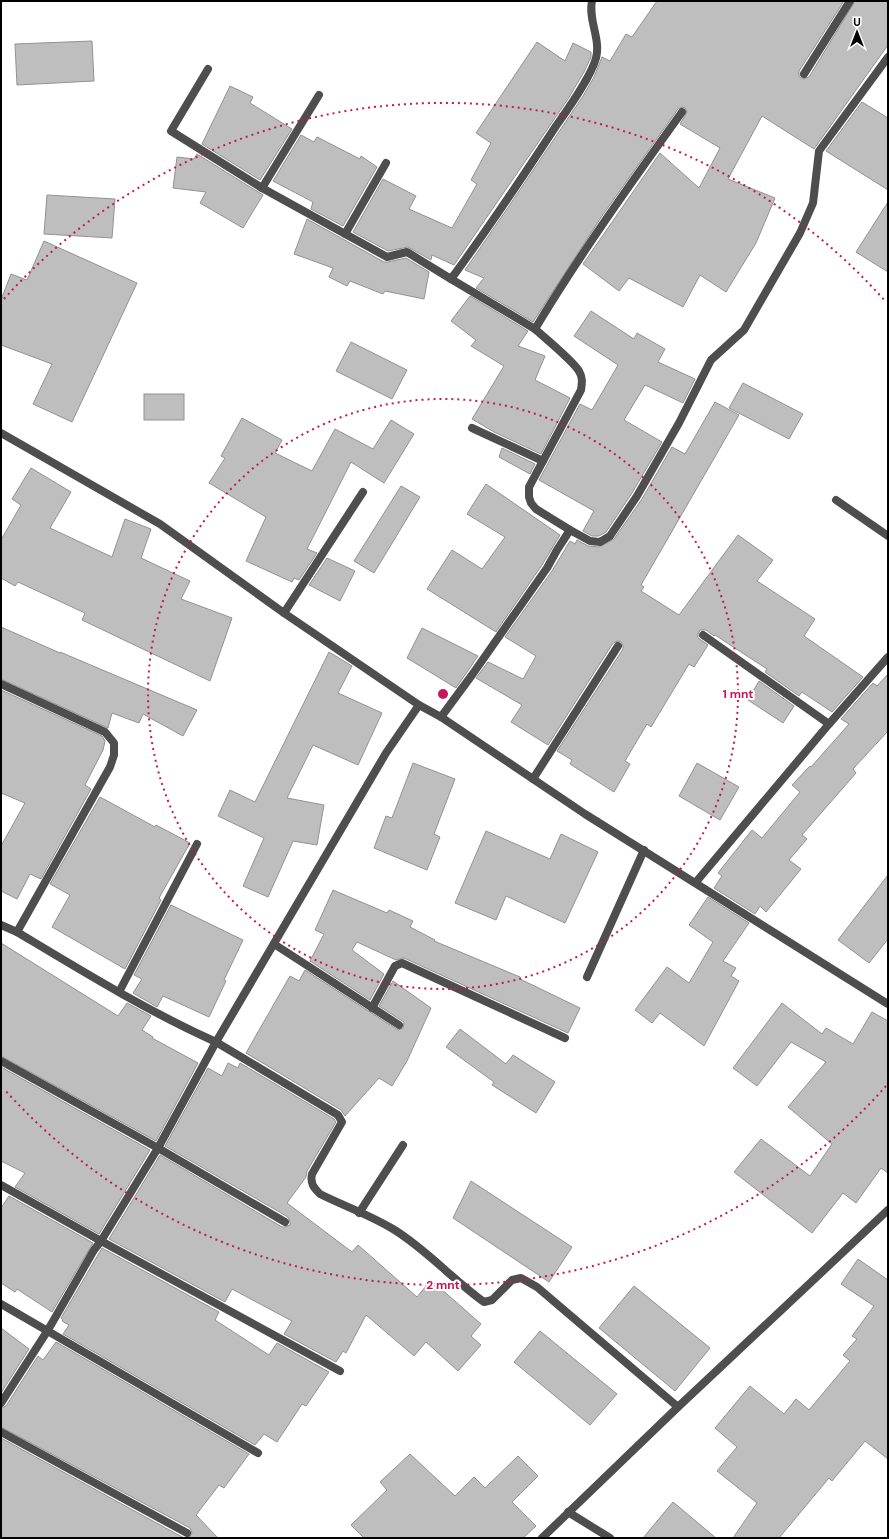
<svg xmlns="http://www.w3.org/2000/svg" width="889" height="1539" font-family="'DM Sans',sans-serif">
<rect width="100%" height="100%" fill="#fff"/>
<g fill="#bebebe" stroke="#929292">
<polygon points="657,1 844,1 799,71 799,76 803,79 809,77 855,1 888,1 888,45 814,149 762,116 728,179 775,198 756,243 726,292 700,275 683,307 629,278 619,291 583,264 660,153 699,188 720,148 680,124 687,112 685,108 682,107 678,109 602,216 533,322 476,288 484,278 465,270 509,206 583,96 594,77 602,57 610,61 626,34 632,37"/>
<polygon points="92,41 94,81 17,85 15,44"/>
<polygon points="537,42 565,61 573,43 591,52 591,57 584,72 568,99 454,265 432,255 431,260 408,247 388,251 353,232 383,179 416,196 409,209 452,228 477,184 471,180 491,143 476,133"/>
<polygon points="230,86 253,97 250,103 292,129 260,180 202,144"/>
<polygon points="862,102 888,118 888,190 826,151"/>
<polygon points="301,135 314,142 317,137 360,159 361,156 377,167 343,226 311,209 313,202 273,181"/>
<polygon points="197,154 263,195 243,228 200,203 206,192 173,188 177,157 194,159"/>
<polygon points="47,195 115,199 112,238 44,234"/>
<polygon points="888,202 888,272 856,252"/>
<polygon points="307,219 384,262 388,262 406,258 429,272 424,299 385,291 383,294 350,281 347,286 329,277 333,268 294,254"/>
<polygon points="44,241 137,283 72,422 33,404 52,364 1,345 1,300 11,274 27,280"/>
<polygon points="470,296 528,331 518,346 545,356 535,380 570,398 541,454 494,432 472,419 504,366 471,346 476,340 451,321"/>
<polygon points="591,311 634,339 637,333 665,349 658,362 695,379 683,403 645,385 624,420 662,442 632,493 606,532 599,536 592,536 583,531 594,511 539,480 580,404 592,410 618,365 574,336"/>
<polygon points="351,342 407,370 392,399 336,371"/>
<polygon points="743,383 803,414 789,439 729,408"/>
<rect x="144" y="394" width="40" height="26"/>
<polygon points="715,402 739,415 641,585 644,587 641,591 679,615 738,535 773,560 757,581 815,619 804,636 863,677 832,712 802,692 799,696 765,672 767,669 715,635 714,636 706,630 700,630 698,634 698,638 708,645 694,667 689,664 651,727 647,724 625,761 630,764 614,792 570,764 572,760 557,751 623,649 623,646 621,642 618,641 613,643 548,745 511,722 522,705 476,678 488,662 523,679 536,656 505,637 552,571 570,541 575,544 577,540 588,546 599,547 614,539 642,499 672,447 685,454"/>
<polygon points="242,418 282,440 275,453 312,471 335,429 373,449 391,420 414,434 384,483 351,462 307,549 317,553 299,580 294,578 292,582 246,561 266,517 209,483 225,458 221,456"/>
<polygon points="502,448 535,464 530,474 499,457"/>
<polygon points="31,468 71,492 50,528 112,557 125,519 151,529 141,558 190,581 181,599 232,618 210,681 82,620 85,613 18,582 15,586 1,578 1,540 21,505 12,499"/>
<polygon points="486,484 560,535 542,565 496,632 427,589 452,550 482,569 505,537 467,514"/>
<polygon points="401,486 420,497 374,573 354,561"/>
<polygon points="327,558 355,571 340,601 309,585"/>
<polygon points="1,627 60,653 60,652 197,710 183,736 143,714 139,723 112,713 108,728 1,679"/>
<polygon points="422,628 478,656 456,688 407,658"/>
<polygon points="329,652 352,666 338,693 382,713 358,765 313,745 287,798 324,805 317,845 293,841 268,897 243,886 264,838 218,816 230,790 255,802"/>
<polygon points="888,674 888,731 853,769 856,773 802,835 807,839 789,860 801,869 766,912 760,906 755,914 714,888 722,876 718,873 752,830 762,838 800,792 792,785 810,766 811,767 849,724 841,719 873,683 877,686"/>
<polygon points="759,681 794,706 783,723 748,700"/>
<polygon points="1,690 102,736 105,741 103,750 85,785 91,789 41,879 30,874 17,899 1,891 1,846 25,803 1,793"/>
<polygon points="413,763 455,779 434,834 440,837 427,870 374,848 386,816 392,818"/>
<polygon points="697,763 739,787 720,820 679,796"/>
<polygon points="100,797 155,827 156,825 190,843 159,898 161,900 125,969 52,927 70,895 50,884"/>
<polygon points="486,831 550,859 561,834 598,852 565,923 506,896 496,920 455,903"/>
<polygon points="888,875 888,939 869,963 838,940"/>
<polygon points="333,890 387,913 389,910 413,921 410,927 435,940 434,941 520,977 520,979 580,1008 568,1033 404,958 396,960 357,942 352,950 384,974 370,1000 310,961 324,934 315,930"/>
<polygon points="708,897 749,923 723,961 736,968 731,976 739,981 704,1046 660,1013 652,1023 635,1010 667,967 689,983 713,942 689,925"/>
<polygon points="171,905 243,940 224,980 226,981 209,1017 163,996 157,1007 133,993 142,979 134,975"/>
<polygon points="1,943 118,1016 127,1003 151,1016 142,1030 153,1037 152,1038 198,1063 156,1141 1,1056"/>
<polygon points="305,970 398,1030 403,1028 404,1022 379,1006 393,981 431,1008 407,1061 392,1086 379,1078 345,1116 341,1110 246,1053 290,976 299,981"/>
<polygon points="782,1003 822,1034 826,1028 853,1044 872,1012 888,1021 888,1173 881,1168 856,1203 843,1193 812,1233 734,1172 761,1139 810,1176 832,1144 788,1107 826,1062 791,1042 757,1086 733,1068"/>
<polygon points="460,1029 506,1064 513,1055 555,1082 536,1113 492,1085 494,1082 446,1047"/>
<polygon points="228,1063 238,1068 240,1063 334,1119 336,1122 307,1171 306,1177 287,1203 352,1252 358,1245 417,1297 431,1280 481,1324 471,1336 481,1345 458,1371 426,1342 414,1356 366,1315 346,1353 343,1351 336,1362 284,1334 292,1321 232,1289 225,1302 109,1239 160,1155 282,1227 285,1227 290,1225 290,1222 288,1217 165,1146 208,1068 222,1076"/>
<polygon points="1,1067 150,1150 99,1234 15,1187 25,1173 1,1161"/>
<polygon points="471,1181 572,1247 549,1282 453,1218"/>
<polygon points="9,1196 93,1243 52,1312 17,1289 15,1292 1,1283 1,1208"/>
<polygon points="102,1248 219,1312 215,1320 269,1355 277,1343 329,1372 306,1406 302,1404 277,1442 264,1434 255,1445 63,1334 69,1325 62,1321 63,1320 61,1318"/>
<polygon points="858,1259 888,1280 888,1459 865,1441 832,1481 829,1478 779,1538 733,1538 757,1503 717,1471 737,1447 715,1428 750,1386 784,1414 796,1399 809,1410 850,1361 843,1355 857,1339 852,1336 874,1306 841,1284"/>
<polygon points="634,1286 710,1348 675,1391 599,1328"/>
<polygon points="1,1328 29,1349 1,1393"/>
<polygon points="540,1331 617,1394 590,1425 514,1362"/>
<polygon points="56,1342 249,1454 224,1488 219,1485 196,1515 218,1538 189,1538 192,1533 190,1528 1,1427 1,1408 6,1406 38,1356 43,1360"/>
<polygon points="1,1438 184,1538 185,1538 1,1538"/>
<polygon points="410,1454 455,1496 474,1477 485,1488 518,1456 538,1476 512,1502 536,1526 523,1538 364,1538 351,1525 387,1490 380,1482"/>
<polygon points="673,1502 716,1538 643,1538"/>
</g>
<g fill="none" stroke-linecap="round" stroke-linejoin="round">
<g stroke="#4e4e4e" stroke-width="8">
<polyline points="587,977 644,850"/>
<polyline points="359,1213 403,1145"/>
</g>
<g stroke="#4e4e4e" stroke-width="8">
<path d="M208,69L171,131L262,188L387,257L407,252L451,279C488,229 522,178 556,126C568,109 591,77 596,58C601,39 588,20 592,1"/>
<polyline points="804,74 850,1"/>
<polyline points="262,188 319,95"/>
<polyline points="345,234 386,163"/>
<path d="M451,279L535,329C580,254 631,183 682,112"/>
<path d="M535,329C546,339 572,360 579,371C583,378 582,383 581,390L529,487V497L531,503L536,509L570,530L590,541L600,542L610,536L637,496L679,423L711,360L744,330L800,233L813,203L819,151L888,57"/>
<polyline points="472,428 543,461"/>
<polyline points="1,433 160,524 284,613 419,705 441,717 585,814 888,1004"/>
<polyline points="836,500 888,536"/>
<polyline points="284,613 363,492"/>
<polyline points="703,635 829,724"/>
<path d="M1,684L105,732L114,743V755L110,767L17,932C82,971 147,1011 216,1042L386,753L419,705"/>
<polyline points="441,717 472,675 547,568 557,550 570,530"/>
<polyline points="533,779 618,646"/>
<polyline points="696,882 829,724 888,657"/>
<polyline points="1,925 17,932"/>
<polyline points="274,944 399,1025"/>
<polyline points="119,992 197,844"/>
<polyline points="372,1008 395,966 402,963 565,1038"/>
<polyline points="1,1061 158,1148 285,1222"/>
<polyline points="1,1185 101,1241 340,1371"/>
<polyline points="1,1304 258,1453"/>
<path d="M1,1403L48,1330L94,1250L101,1241L158,1148L216,1042L338,1115L342,1122L312,1174C310,1184 314,1188 320,1194C344,1206 370,1215 393,1229C426,1249 452,1279 484,1302L492,1300L512,1280L521,1278L537,1287L678,1407"/>
<polyline points="1,1432 187,1533"/>
<polyline points="568,1512 610,1538"/>
<polyline points="542,1538 678,1407 888,1210"/>
</g>
</g>
<g fill="none" stroke="#c2185b" stroke-width="2" stroke-dasharray="2 4">
<circle cx="443" cy="694" r="295"/>
<path d="M886 1086A591 591 0 0 1 4 1089M4 299A591 591 0 0 1 886 302"/>
</g>
<circle cx="443" cy="694" r="6" fill="#c2185b" stroke="#fff" stroke-width="2"/>
<g font-size="12" text-anchor="middle" font-weight="bold" fill="#c2185b" stroke="#fff" stroke-width="4" stroke-linejoin="round" paint-order="stroke">
<text x="738" y="698">1 mnt</text>
<text x="443" y="1289">2 mnt</text>
</g>
<rect width="889" height="1539" fill="none" stroke="#000000" stroke-width="4"/>
<g transform="translate(857 32)" stroke="#ffffff" stroke-width="3" paint-order="stroke">
<path d="M0-3L7 15L0 10L-7 15Z" fill="#000000"/>
<text y="-6" font-size="11" font-weight="bold" text-anchor="middle" fill="#000000">U</text>
</g>
</svg>
